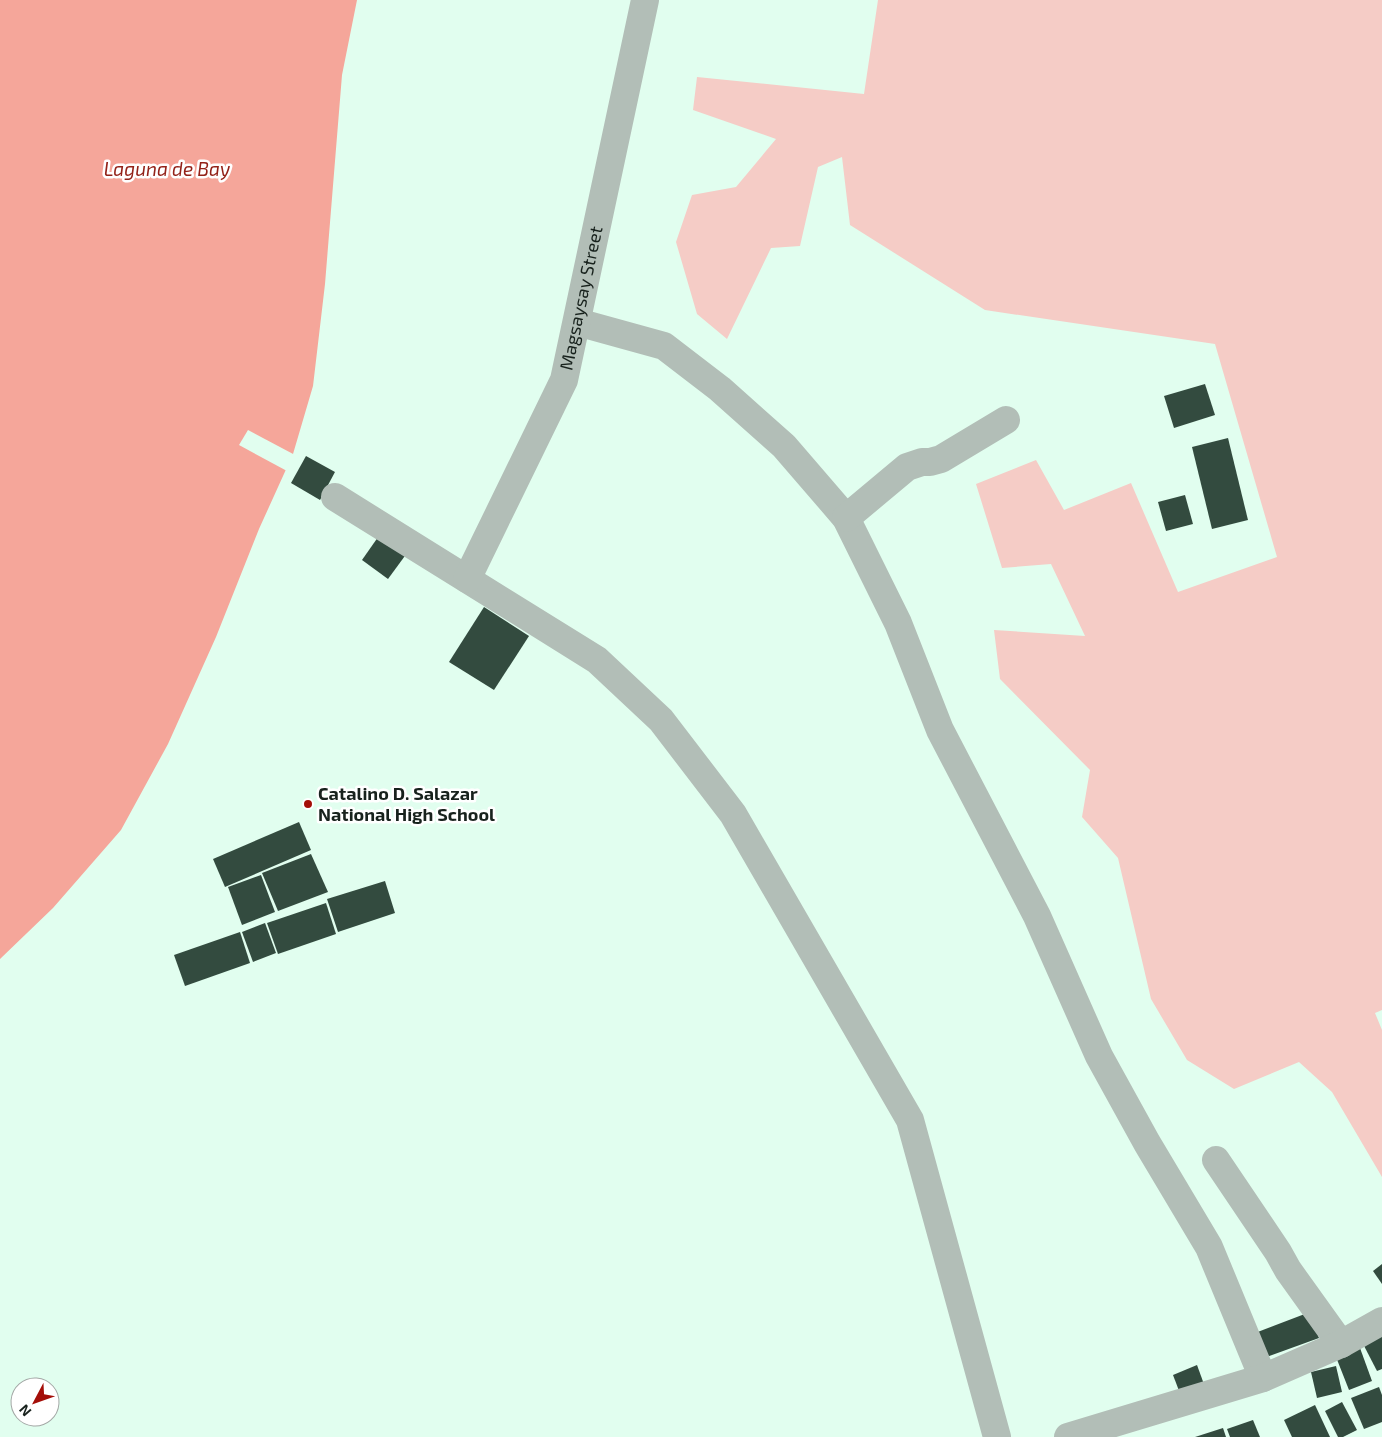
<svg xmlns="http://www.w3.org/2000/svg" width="1382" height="1437" font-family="'Exo 2',sans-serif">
<rect width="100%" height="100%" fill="#e1feef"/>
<polygon fill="#f5ccc6" points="878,0 1382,0 1382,1010 1375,1013 1382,1030 1382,1177 1332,1092 1299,1062 1234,1089 1187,1060 1151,999 1118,858 1082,817 1090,770 1000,679 994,630 1085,636 1051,564 1002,568 976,484 1036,460 1064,510 1131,483 1178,592 1277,557 1215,344 985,310 850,225 842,157 818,167 800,246 771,248 727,339 697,314 676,242 692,195 736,187 776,139 693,110 697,77 864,94"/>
<polygon fill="#f5a69a" points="0,0 357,0 342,75 325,284 313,386 293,454 259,529 216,637 168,744 121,830 53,908 0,959"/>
<polygon fill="#e1feef" points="248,430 295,455 287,471 239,445"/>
<g fill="#334b3f">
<polygon points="1205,384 1215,415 1174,428 1164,396"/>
<polygon points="1228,438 1248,520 1212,529 1192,447"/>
<polygon points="306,456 335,472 320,500 291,483"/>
<polygon points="1185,495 1193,524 1166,531 1158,502"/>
<polygon points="383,530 410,549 388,579 362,560"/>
<polygon points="484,607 529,636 494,690 449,662"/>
<polygon points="299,822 311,850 225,887 213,859"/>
<polygon points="311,854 328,892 278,911 262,873"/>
<polygon points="261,875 275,912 242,925 228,887"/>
<polygon points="385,881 395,913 338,932 327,899"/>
<polygon points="326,903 336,934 278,954 267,923"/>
<polygon points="265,923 276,953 253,962 242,932"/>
<polygon points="240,932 250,963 185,986 174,955"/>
<polygon points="1382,1264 1382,1284 1373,1271"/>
<polygon points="1310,1312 1319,1338 1264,1358 1255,1333"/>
<polygon points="1382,1330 1382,1369 1377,1371 1361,1340"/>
<polygon points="1360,1348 1372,1381 1349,1390 1336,1357"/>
<polygon points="1197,1365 1205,1387 1181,1396 1173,1375"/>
<polygon points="1336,1366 1342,1392 1317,1398 1311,1372"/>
<polygon points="1379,1387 1382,1395 1382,1422 1364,1429 1351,1398"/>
<polygon points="1342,1402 1357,1430 1343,1437 1338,1437 1325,1411"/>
<polygon points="1315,1405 1330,1437 1292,1437 1284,1420"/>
<polygon points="1253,1420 1260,1437 1230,1437 1227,1429"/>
<polygon points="1223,1428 1226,1437 1195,1437"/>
</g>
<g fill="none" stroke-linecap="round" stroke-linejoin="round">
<g stroke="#b2beb7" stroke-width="28">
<polyline points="577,322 664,346 720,389 784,446 846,518 898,623 940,730 1037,916 1099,1056 1147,1143 1209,1247 1263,1378"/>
<polyline points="335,497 597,660 661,720 733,814 910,1120 997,1437"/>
<polyline points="846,518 907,467 922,462 930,462 941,459 1006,420"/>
<path id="s1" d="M467,579L564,380L645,0"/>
<polyline points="1216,1160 1278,1252 1288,1270 1341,1344"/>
<polyline points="1068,1437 1263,1378 1341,1344 1382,1321"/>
</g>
</g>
<circle fill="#a40e08" stroke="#fff" stroke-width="2" cx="308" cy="804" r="5"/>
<g text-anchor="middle" stroke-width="5" stroke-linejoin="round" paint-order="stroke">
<g font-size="18" fill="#18221d" stroke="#fff">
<text dy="6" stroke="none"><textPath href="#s1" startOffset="305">Magsaysay Street</textPath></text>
</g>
<g font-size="18" font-weight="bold" fill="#18221d" stroke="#fff" text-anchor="start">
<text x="318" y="800">Catalino D. Salazar<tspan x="318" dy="21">National High School</tspan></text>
</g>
<g font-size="19" font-style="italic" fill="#932219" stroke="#fff">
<text x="167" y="176">Laguna de Bay</text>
</g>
</g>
<g transform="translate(35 1402) rotate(229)"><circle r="24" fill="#ffffff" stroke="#a3a7a5"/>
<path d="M0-4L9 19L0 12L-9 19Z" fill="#a40e08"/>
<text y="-8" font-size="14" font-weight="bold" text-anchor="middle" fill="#18221d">N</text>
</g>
</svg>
